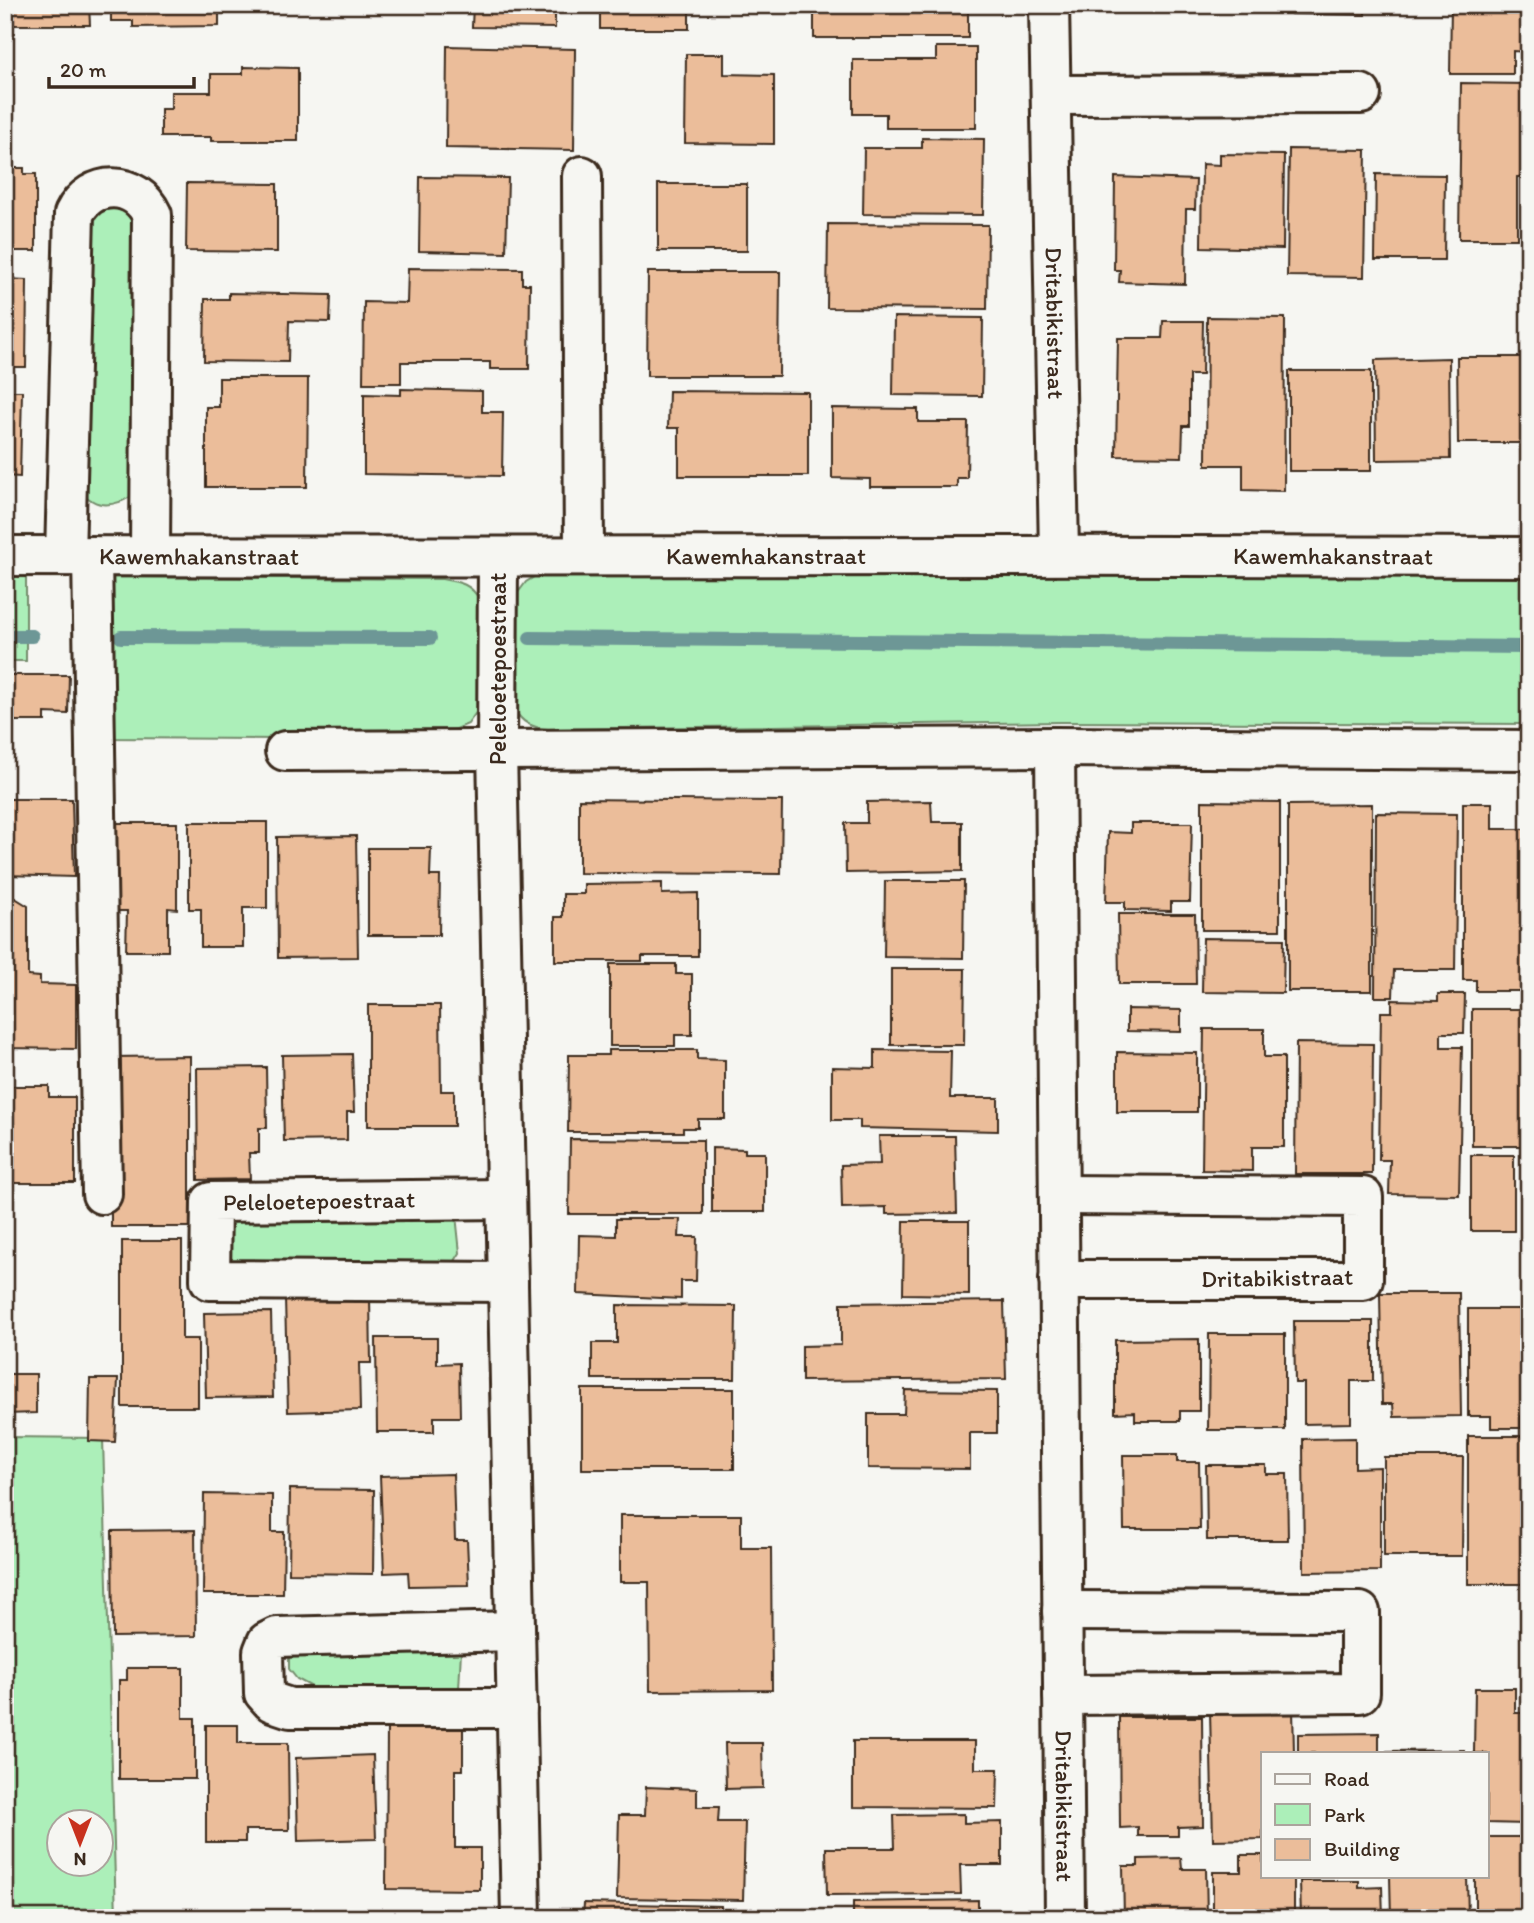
<svg xmlns="http://www.w3.org/2000/svg" width="1534" height="1923" font-family="Itim,sans-serif">
<rect width="100%" height="100%" fill="#f6f6f2"/>
<filter id="ink" filterUnits="userSpaceOnUse"><feTurbulence type="fractalNoise" baseFrequency=".0143" numOctaves="2"/><feDisplacementMap in="SourceGraphic" scale="14" xChannelSelector="R" yChannelSelector="G"/><feConvolveMatrix kernelMatrix="1 2 1 2 8 2 1 2 1" color-interpolation-filters="sRGB"/></filter>
<g filter="url(#ink)">
<g fill="#acefb9" stroke="#748c6c" stroke-width="2" fill-rule="evenodd">
<path d="M138,202L132,496C112,508 94,509 80,489L87,213Z"/>
<path d="M1001,572L1529,576V724L1061,722L548,729C535,728 522,724 516,711C509,694 516,617 517,594L526,582L536,576Z"/>
<rect x="5" y="574" width="21" height="87"/>
<path d="M103,577L442,579C460,582 472,584 480,601L479,708L468,724L431,740L103,738Z"/>
<polygon points="229,1208 456,1215 460,1253 451,1267 235,1264 223,1260"/>
<path d="M5,1437L103,1438L116,1918H5ZM60,1822H102V1864H60Z"/>
<polygon points="296,1650 461,1651 459,1689 389,1699 312,1687 297,1679 289,1669 289,1658"/>
</g>
<g fill="none" stroke-linecap="round" stroke-linejoin="round">
<g stroke="#6d9796" stroke-width="14">
<polyline points="5,636 32,636"/>
<polyline points="121,637 430,638"/>
<polyline points="530,638 1529,647"/>
</g>
</g>
<g fill="#ebbd9a" stroke="#3b2a1e" stroke-width="2">
<polygon points="5,5 89,5 90,25 5,25"/>
<polygon points="111,5 219,5 219,26 133,27 133,21 111,21"/>
<polygon points="473,5 555,5 555,28 472,27"/>
<rect x="600" y="5" width="89" height="24"/>
<rect x="814" y="5" width="154" height="33"/>
<polygon points="1291,5 1365,5 1365,15 1291,14"/>
<polygon points="1451,5 1528,5 1527,52 1513,51 1513,74 1450,74"/>
<polygon points="447,46 575,49 574,150 446,148"/>
<polygon points="936,47 976,47 976,128 886,128 886,114 853,114 853,60 936,60"/>
<polygon points="686,54 724,54 724,74 774,75 774,144 685,143"/>
<polygon points="243,67 298,68 298,141 211,141 211,137 161,137 161,109 171,109 171,92 211,92 211,74 243,74"/>
<polygon points="5,68 8,68 7,139 5,139"/>
<polygon points="1461,83 1527,84 1526,177 1517,177 1517,239 1459,239"/>
<polygon points="922,138 984,139 983,215 863,214 864,148 922,148"/>
<polygon points="1289,149 1366,150 1364,277 1287,276"/>
<polygon points="1220,154 1284,155 1283,249 1201,247 1202,164 1220,165"/>
<polygon points="5,168 24,168 24,174 36,174 36,251 5,251"/>
<polygon points="1376,174 1445,175 1444,260 1375,260"/>
<polygon points="420,177 508,178 506,253 419,251"/>
<polygon points="1115,177 1196,180 1195,209 1186,209 1185,284 1119,282 1120,270 1114,270"/>
<polygon points="187,183 277,184 277,252 186,251"/>
<rect x="658" y="184" width="89" height="67"/>
<polygon points="828,224 988,225 987,309 827,308"/>
<polygon points="408,268 522,269 522,284 530,284 529,369 490,369 490,362 401,362 401,383 363,383 364,302 407,303"/>
<polygon points="648,272 780,272 779,376 647,376"/>
<polygon points="5,279 27,280 26,367 5,367"/>
<polygon points="229,293 331,295 330,322 289,321 288,362 204,361 205,299 229,299"/>
<polygon points="894,317 983,318 982,396 893,395"/>
<polygon points="1207,317 1285,318 1284,491 1243,490 1243,465 1206,465"/>
<polygon points="1163,321 1203,321 1202,375 1189,375 1189,426 1183,426 1182,457 1116,456 1118,338 1162,338"/>
<polygon points="1457,357 1529,357 1529,443 1458,443"/>
<polygon points="1449,358 1450,459 1376,460 1375,360"/>
<rect x="1289" y="371" width="82" height="100"/>
<polygon points="219,378 308,378 307,487 206,487 206,407 219,407"/>
<polygon points="401,389 482,391 482,412 503,412 502,476 364,474 364,394 401,395"/>
<polygon points="5,391 22,391 20,477 5,476"/>
<polygon points="669,391 808,392 808,476 679,476 679,428 668,428"/>
<polygon points="832,408 918,409 918,422 968,422 967,478 957,478 957,487 870,487 870,479 832,478"/>
<polygon points="5,675 69,675 68,714 45,713 45,721 5,721"/>
<polygon points="5,799 72,799 74,877 5,875"/>
<polygon points="579,799 782,801 781,874 579,873"/>
<polygon points="931,801 932,822 962,822 962,871 846,873 845,823 867,823 867,802"/>
<polygon points="1202,801 1280,802 1280,930 1202,930"/>
<polygon points="1463,803 1492,803 1492,829 1529,829 1529,991 1476,991 1476,980 1463,980"/>
<polygon points="1372,804 1372,991 1288,991 1288,805"/>
<polygon points="1376,813 1457,814 1455,970 1394,970 1393,997 1375,997"/>
<polygon points="189,822 267,822 267,908 243,908 243,947 201,947 201,909 189,909"/>
<polygon points="107,823 177,823 177,909 168,908 168,951 126,951 127,911 107,911"/>
<polygon points="1131,823 1192,823 1190,902 1171,902 1171,911 1125,910 1125,902 1106,902 1108,832 1131,833"/>
<polygon points="356,836 358,957 278,958 277,837"/>
<polygon points="368,848 431,848 430,876 440,876 439,935 368,935"/>
<polygon points="885,881 964,881 963,958 884,957"/>
<polygon points="662,883 662,894 698,893 698,956 642,956 642,961 555,961 555,917 563,917 563,894 584,894 584,884"/>
<polygon points="5,898 15,898 28,906 28,976 40,977 40,984 76,985 76,1049 5,1048"/>
<polygon points="1118,914 1195,914 1196,984 1119,984"/>
<polygon points="1203,938 1284,939 1283,993 1202,992"/>
<polygon points="610,964 676,964 676,974 692,974 692,1035 675,1035 675,1046 610,1046"/>
<polygon points="891,969 965,969 964,1045 891,1045"/>
<polygon points="1438,994 1465,994 1464,1033 1441,1033 1441,1047 1462,1047 1459,1195 1389,1194 1390,1160 1379,1160 1381,1012 1392,1012 1392,1000 1438,1001"/>
<polygon points="368,1005 440,1005 441,1091 454,1091 454,1126 368,1126"/>
<polygon points="1127,1009 1181,1010 1181,1032 1127,1031"/>
<polygon points="1472,1009 1525,1009 1529,1146 1472,1146"/>
<polygon points="1204,1029 1264,1029 1264,1057 1284,1057 1284,1147 1252,1147 1252,1171 1202,1170"/>
<polygon points="1296,1043 1373,1044 1372,1174 1295,1174"/>
<polygon points="608,1050 697,1050 697,1059 725,1060 725,1119 698,1119 698,1128 683,1128 683,1132 568,1132 569,1055 608,1055"/>
<polygon points="875,1050 951,1051 950,1098 998,1098 998,1131 860,1128 860,1120 832,1120 832,1067 875,1068"/>
<polygon points="1117,1052 1197,1053 1197,1112 1117,1112"/>
<polygon points="352,1054 354,1112 347,1112 347,1140 284,1141 282,1055"/>
<polygon points="190,1056 190,1227 111,1227 111,1057"/>
<polygon points="266,1067 267,1128 259,1128 259,1153 249,1153 250,1179 198,1180 197,1068"/>
<polygon points="5,1086 49,1086 49,1097 75,1097 75,1183 5,1183"/>
<polygon points="879,1136 955,1136 957,1213 886,1214 886,1207 842,1208 841,1165 880,1164"/>
<polygon points="570,1139 703,1140 703,1214 569,1214"/>
<polygon points="712,1148 745,1149 745,1153 765,1153 765,1212 712,1212"/>
<rect x="1471" y="1155" width="43" height="76"/>
<polygon points="616,1219 680,1219 679,1237 697,1237 696,1281 681,1281 681,1299 578,1294 579,1235 616,1236"/>
<polygon points="904,1221 969,1221 969,1295 903,1294"/>
<polygon points="122,1241 182,1241 182,1339 198,1339 198,1407 122,1407"/>
<polygon points="1380,1293 1459,1293 1461,1416 1394,1417 1393,1404 1382,1404"/>
<polygon points="370,1297 371,1363 359,1363 360,1410 288,1412 285,1299"/>
<polygon points="1004,1301 1006,1379 802,1381 802,1346 841,1345 841,1303"/>
<polygon points="617,1305 736,1306 735,1379 592,1379 592,1343 617,1343"/>
<polygon points="1468,1309 1529,1309 1529,1416 1521,1416 1521,1428 1491,1428 1491,1416 1468,1416"/>
<polygon points="271,1312 273,1397 206,1398 204,1313"/>
<polygon points="1294,1321 1373,1321 1373,1381 1351,1381 1351,1423 1304,1424 1304,1383 1295,1383"/>
<polygon points="1209,1334 1285,1334 1285,1430 1208,1430"/>
<polygon points="376,1338 437,1338 437,1364 459,1363 460,1417 434,1417 434,1432 377,1432"/>
<polygon points="1199,1339 1199,1411 1180,1411 1180,1421 1135,1421 1135,1412 1115,1413 1115,1340"/>
<polygon points="5,1374 36,1374 36,1413 5,1414"/>
<polygon points="90,1379 118,1379 115,1442 89,1441"/>
<rect x="582" y="1389" width="152" height="80"/>
<polygon points="905,1390 997,1391 997,1433 970,1433 970,1469 868,1468 868,1414 904,1414"/>
<rect x="1468" y="1436" width="61" height="148"/>
<polygon points="1355,1438 1355,1468 1380,1467 1380,1571 1304,1572 1303,1439"/>
<polygon points="1123,1455 1177,1455 1177,1462 1199,1462 1200,1529 1124,1529"/>
<polygon points="1384,1457 1463,1457 1462,1556 1384,1556"/>
<polygon points="1206,1465 1266,1465 1266,1474 1287,1474 1288,1540 1207,1540"/>
<polygon points="453,1474 455,1540 467,1540 469,1585 409,1586 408,1572 384,1573 380,1476"/>
<polygon points="290,1489 374,1490 373,1574 289,1573"/>
<polygon points="204,1494 272,1495 272,1532 284,1532 283,1594 203,1594"/>
<polygon points="620,1515 741,1515 741,1548 771,1548 772,1690 650,1691 649,1582 620,1582"/>
<polygon points="195,1530 196,1636 113,1637 112,1531"/>
<polygon points="127,1668 183,1668 183,1718 195,1718 195,1779 119,1779 119,1680 127,1680"/>
<polygon points="1475,1688 1515,1688 1515,1713 1529,1713 1527,1824 1487,1823 1487,1753 1474,1753"/>
<polygon points="1293,1709 1294,1753 1263,1753 1263,1839 1213,1840 1210,1711"/>
<polygon points="1119,1717 1202,1717 1203,1826 1178,1827 1178,1836 1138,1836 1138,1827 1120,1828"/>
<polygon points="206,1725 238,1725 238,1743 288,1743 289,1830 245,1830 245,1842 206,1842"/>
<polygon points="387,1728 463,1728 463,1770 455,1770 455,1848 480,1848 480,1890 386,1889"/>
<polygon points="1379,1733 1379,1753 1298,1753 1298,1734"/>
<polygon points="853,1741 975,1741 975,1769 998,1769 997,1808 853,1807"/>
<polygon points="725,1743 762,1743 763,1788 726,1789"/>
<polygon points="1464,1750 1464,1753 1386,1751"/>
<polygon points="373,1755 376,1839 298,1841 296,1758"/>
<polygon points="646,1787 697,1789 697,1807 719,1807 718,1822 745,1822 743,1900 617,1898 619,1815 645,1815"/>
<polygon points="964,1814 964,1823 1002,1822 1002,1865 960,1865 961,1894 827,1895 826,1848 895,1848 894,1815"/>
<polygon points="1487,1837 1529,1837 1529,1918 1475,1918 1475,1876 1487,1876"/>
<polygon points="1241,1855 1263,1855 1263,1876 1294,1876 1294,1918 1213,1918 1213,1872 1241,1872"/>
<polygon points="1181,1858 1182,1869 1206,1869 1207,1918 1124,1918 1123,1866 1138,1866 1138,1859"/>
<polygon points="1390,1876 1467,1876 1468,1918 1391,1918"/>
<polygon points="1300,1881 1359,1881 1359,1888 1382,1887 1383,1918 1301,1918"/>
<polygon points="978,1900 978,1918 853,1918 853,1902"/>
<polygon points="584,1903 721,1906 721,1918 583,1918"/>
</g>
<g fill="none" stroke-linecap="round" stroke-linejoin="round">
<defs>
<g id="minor">
<path id="s1" d="M1049,5L1059,554"/>
<polyline points="1051,95 1361,94"/>
<polyline points="582,176 584,556"/>
<path id="s2" d="M5,556C513,558 1021,554 1529,557"/>
<path d="M65,556L74,214C91,179 136,180 152,215L150,556"/>
<polyline points="92,556 102,1194"/>
<polyline points="498,558 497,750 521,1918"/>
<path id="s3" d="M1055,747L1065,1918"/>
<polyline points="285,751 1055,747 1529,750"/>
<polyline points="1059,1195 1363,1197 1363,1280 1059,1280"/>
<polyline points="506,1199 211,1202 210,1280 508,1282"/>
<polyline points="1062,1611 1360,1612 1360,1693 1063,1695"/>
<polyline points="515,1631 277,1637 267,1642 263,1652 264,1693 272,1702 290,1708 517,1708"/>
</g>
</defs>
<use href="#minor" stroke="#3b2a1e" stroke-width="44"/>
<use href="#minor" stroke="#f6f6f2" stroke-width="38"/>
</g>
</g>
<g text-anchor="middle" stroke-width="5" stroke-linejoin="round" paint-order="stroke">
<g font-size="24" fill="#3b2a1e" stroke="#f6f6f2">
<text dy="8" stroke="none"><textPath href="#s1" startOffset="318">Dritabikistraat</textPath></text>
<text dy="8" stroke="none"><textPath href="#s2" startOffset="761">Kawemhakanstraat</textPath></text>
<text dy="8" stroke="none"><textPath href="#s2" startOffset="1328">Kawemhakanstraat</textPath></text>
<text dy="8" stroke="none"><textPath href="#s2" startOffset="194">Kawemhakanstraat</textPath></text>
<text transform="translate(498 669) rotate(-90)" y="8">Peleloetepoestraat</text>
<text transform="translate(319 1201) rotate(-1)" y="8">Peleloetepoestraat</text>
<text transform="translate(1277 1278) rotate(-1)" y="8">Dritabikistraat</text>
<text dy="8" stroke="none"><textPath href="#s3" startOffset="1059">Dritabikistraat</textPath></text>
</g>
</g>
<rect width="1534" height="1923" fill="none" stroke="#f6f6f2" stroke-width="28"/>
<rect x="14" y="14" width="1506" height="1895" fill="none" stroke="#3b2a1e" stroke-width="2.5" filter="url(#ink)"/>
<rect x="1261" y="1752" width="228" height="126" fill="#f6f6f2" stroke="#aba49d" stroke-width="2"/>
<rect x="1275" y="1774" width="35" height="10" fill="#f6f6f2" stroke="#aba49d" stroke-width="2"/>
<text x="1324" y="1786" font-size="21" fill="#3b2a1e">Road</text>
<rect x="1275" y="1804" width="35" height="21" fill="#acefb9" stroke="#aba49d" stroke-width="2"/>
<text x="1324" y="1822" font-size="21" fill="#3b2a1e">Park</text>
<rect x="1275" y="1839" width="35" height="21" fill="#ebbd9a" stroke="#aba49d" stroke-width="2"/>
<text x="1324" y="1856" font-size="21" fill="#3b2a1e">Building</text>
<g transform="translate(80 1843) rotate(180)"><circle r="33" fill="#f6f6f2" stroke="#aba49d" stroke-width="2"/>
<path d="M0-5L12 26L0 18L-12 26Z" fill="#c8321e"/>
<text y="-10" font-size="19" font-weight="bold" text-anchor="middle" fill="#3b2a1e">N</text>
</g>
<path d="M49 77v10h145v-10" fill="none" stroke="#3b2a1e" stroke-width="3.5"/>
<text x="60" y="77" font-size="21" fill="#3b2a1e" stroke="#f6f6f2" stroke-width="5" paint-order="stroke">20 m</text>
</svg>
